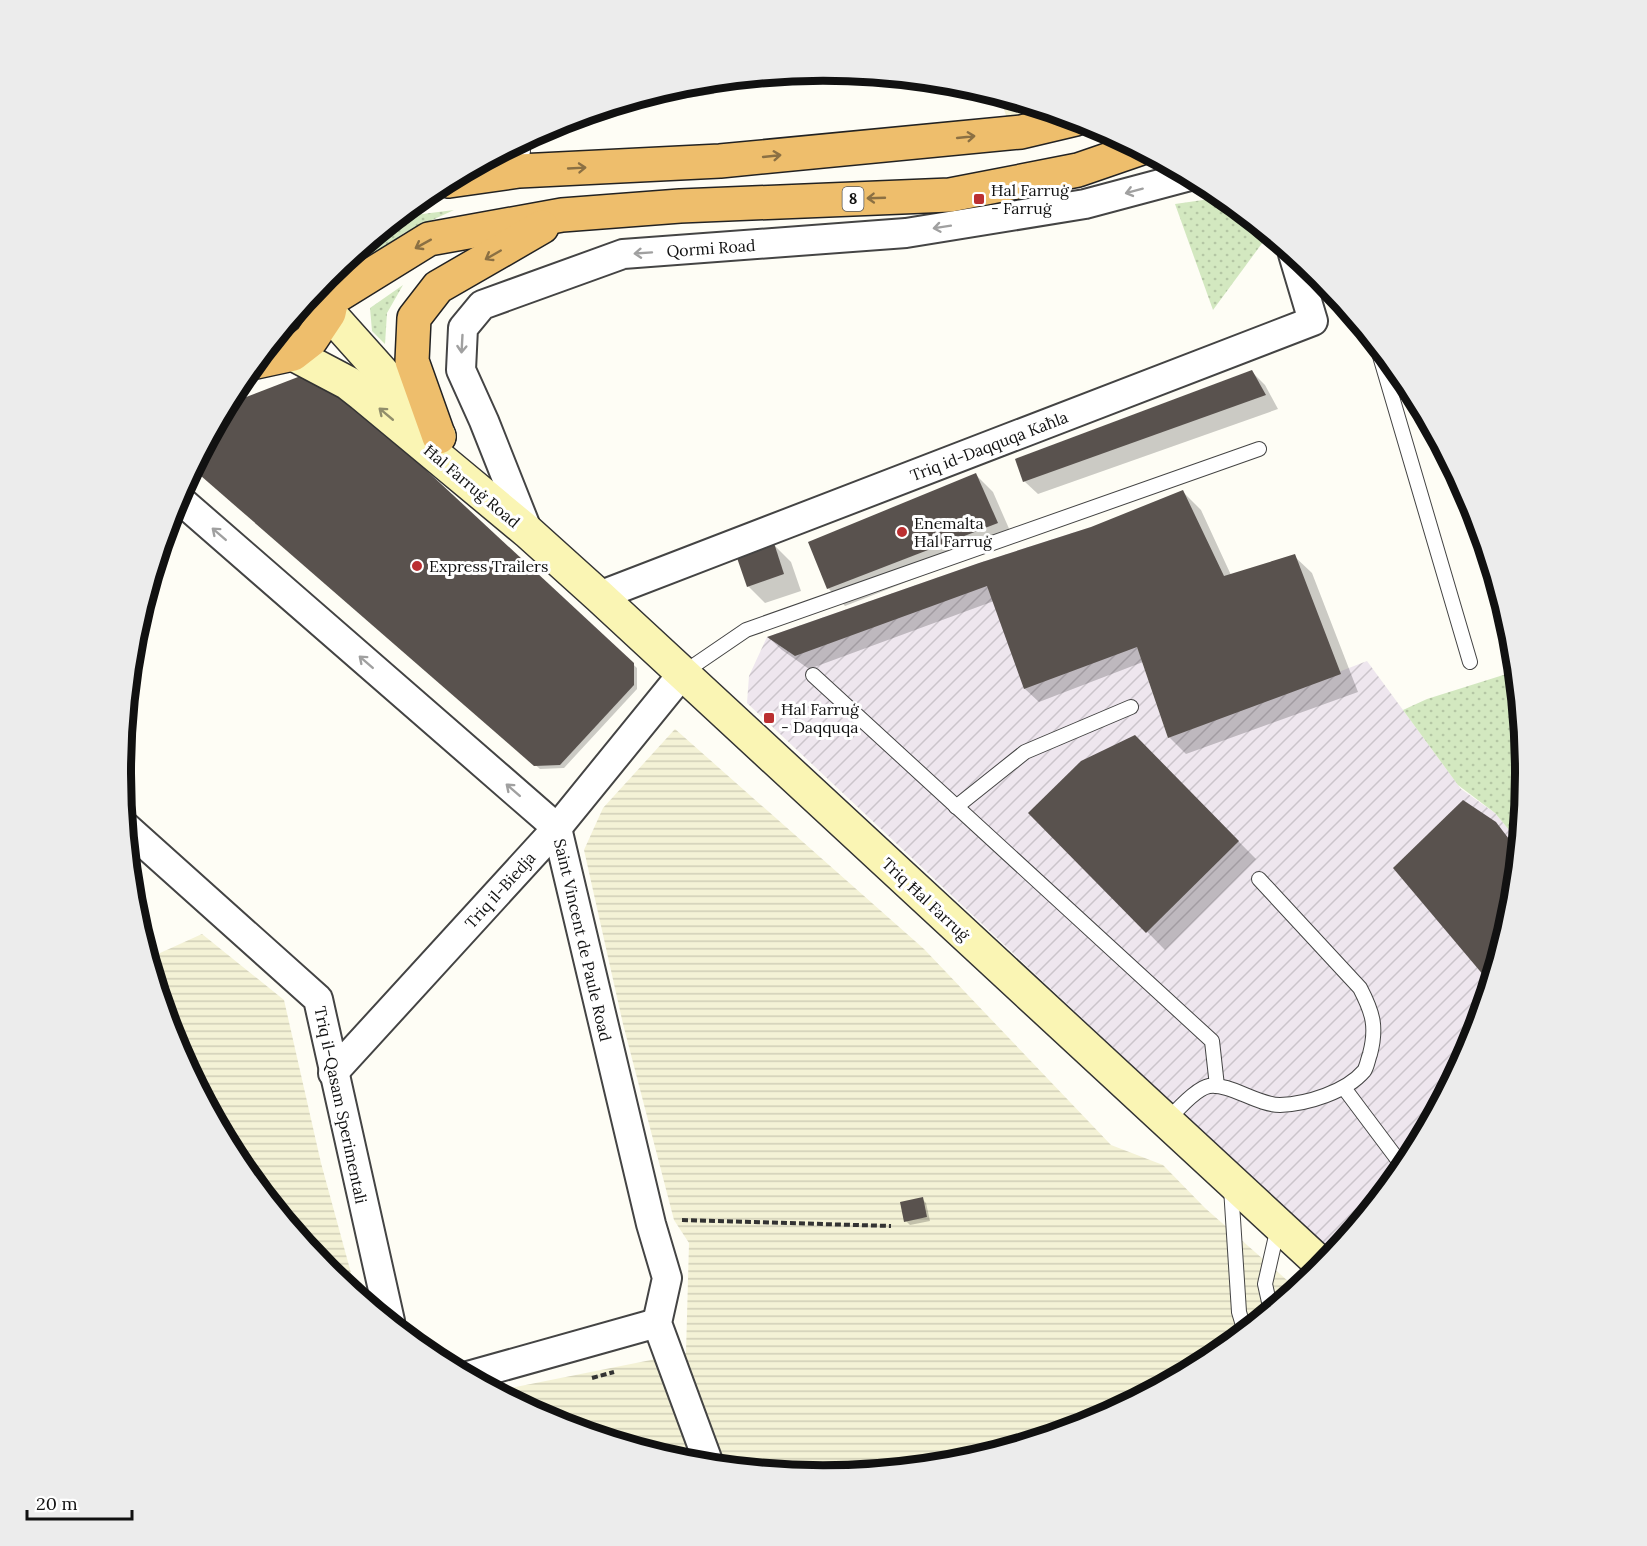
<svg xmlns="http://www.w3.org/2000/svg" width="1647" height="1546" font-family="Lora,serif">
<defs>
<pattern id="industrial-furrows" width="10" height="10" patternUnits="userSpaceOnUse" patternTransform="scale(1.5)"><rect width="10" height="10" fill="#eee6ee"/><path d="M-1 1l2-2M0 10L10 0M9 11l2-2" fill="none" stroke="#cbc4cb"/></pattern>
<pattern id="farmland-rules" width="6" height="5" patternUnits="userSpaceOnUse" patternTransform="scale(1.5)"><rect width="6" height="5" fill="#f4f2d6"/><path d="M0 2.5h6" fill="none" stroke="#d0ceb7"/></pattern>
<pattern id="green-dots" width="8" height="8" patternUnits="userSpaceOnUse" patternTransform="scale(1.5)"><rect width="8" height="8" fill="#d3e8c0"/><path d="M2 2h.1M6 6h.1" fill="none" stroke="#b4c6a4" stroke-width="1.8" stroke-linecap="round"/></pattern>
</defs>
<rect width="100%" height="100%" fill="#fefdf5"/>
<polygon fill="url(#industrial-furrows)" points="1091,527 1137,647 1168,738 1367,661 1461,789 1495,813 1519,842 1512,910 1472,1042 1407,1164 1333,1254 747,703 749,676 767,637 979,563"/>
<g fill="url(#farmland-rules)">
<polygon points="1000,96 1046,110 1007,119"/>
<polygon points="675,729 924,949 1111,1145 1163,1165 1205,1208 1297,1289 1213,1357 1092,1422 960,1462 823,1475 686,1462 554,1422 496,1391 686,1353 689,1243 674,1220 623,1024 584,850 603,808"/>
<polygon points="202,934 284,1000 321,1163 357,1295 327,1269 239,1163 174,1042 149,958"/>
</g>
<g fill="url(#green-dots)">
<polygon points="1224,197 1258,225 1263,242 1213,310 1175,204"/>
<polygon points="454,210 404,233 369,258 364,246 399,217"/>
<polygon points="403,285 387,313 385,344 372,331 370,308"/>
<polygon points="1516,671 1526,773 1519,842 1495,813 1458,785 1403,710 1427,699"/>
</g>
<g fill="#0003">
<polygon points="712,81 714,94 599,111 687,84"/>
<polygon points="1252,372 1265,385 1278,409 1038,494 1024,481"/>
<polygon points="328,381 637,668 637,689 564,768 540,769 194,468"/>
<polygon points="976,475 993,492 1014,540 845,606 828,588"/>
<polygon points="1183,492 1201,510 1231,575 1294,556 1312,573 1358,692 1186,754 1169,737 1143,662 1039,702 1025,689 994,601 809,669 782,650 769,638 1092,528"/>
<polygon points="773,544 791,562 801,591 765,603 748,586"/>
<polygon points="1135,737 1256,859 1165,950 1031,813"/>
<polygon points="1495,824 1519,849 1512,910 1491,981 1395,868"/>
<polygon points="922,1199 926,1203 930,1221 910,1225 906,1221"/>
</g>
<g fill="#59524e">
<polygon points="1252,370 1266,395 1023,482 1015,459"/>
<polygon points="298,377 328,379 634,663 634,685 560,765 534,766 193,469 228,404"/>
<polygon points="976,473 998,523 827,589 808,542"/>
<polygon points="1183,490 1224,576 1295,554 1341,674 1168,738 1137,647 1024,689 987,586 795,656 767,637 979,563 1091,527"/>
<polygon points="774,543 784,574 747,587 736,555"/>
<polygon points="1135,735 1239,841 1146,933 1028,813 1081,761"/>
<polygon points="1463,800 1496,822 1518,851 1512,910 1490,983 1393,868"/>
<polygon points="923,1197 927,1217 904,1222 900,1202"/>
</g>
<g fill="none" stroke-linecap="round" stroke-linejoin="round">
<defs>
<g id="service">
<polyline points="519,171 523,151 522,141"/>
<polyline points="1377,346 1470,662"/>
<polyline points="683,673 746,630 1259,449"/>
<polyline points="813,675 1212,1041 1217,1086"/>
<polyline points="956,807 1025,752 1131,707"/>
<polyline points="1344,1088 1404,1168"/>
<path d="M1167,1121C1175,1112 1197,1088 1209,1086C1230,1083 1257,1105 1280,1105C1307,1104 1346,1092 1364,1071C1367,1067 1368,1059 1370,1054C1377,1027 1373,1013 1360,988L1259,879"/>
<polyline points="1231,1188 1239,1312 1245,1332"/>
<polyline points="1271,1311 1265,1284 1278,1227"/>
</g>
<g id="minor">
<polyline points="178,498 557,828 651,1224 667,1278 657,1323 709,1464"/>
<polyline points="528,532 484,421 461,370 463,328 482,305 623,254 906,233 1085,204 1190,176"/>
<polyline points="599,596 1313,321 1293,254"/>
<polyline points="126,827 318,999 390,1321"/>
<polyline points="333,1073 557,828 683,673"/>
<polyline points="468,1376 657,1323"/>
</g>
<g id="secondary">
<polyline points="329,313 439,436"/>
<polyline points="293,354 348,383 362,394 528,532 599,596 1323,1266"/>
</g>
<g id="trunk">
<polyline points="449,181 519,171 720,161 1021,132 1076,119"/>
<polyline points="332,299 429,239 562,215 680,206 950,195 1078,170 1139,149"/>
<polyline points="256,362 293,354 311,340 329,313 332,299 332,272"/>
<polyline points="439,437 412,361 414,318 438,287 542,227"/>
</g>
</defs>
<use href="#service" stroke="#444" stroke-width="16"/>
<use href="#minor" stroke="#444" stroke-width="32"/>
<use href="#secondary" stroke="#333" stroke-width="36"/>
<use href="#trunk" stroke="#222" stroke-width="36"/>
<g stroke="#333" stroke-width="4" stroke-dasharray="6 3" stroke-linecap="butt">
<polyline points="682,1220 891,1226"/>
<polyline points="305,1244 329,1258 334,1276"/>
<polyline points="592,1378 614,1372"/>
</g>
<use href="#service" stroke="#fff" stroke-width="14"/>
<use href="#minor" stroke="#fff" stroke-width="28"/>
<use href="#secondary" stroke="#faf5b4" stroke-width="33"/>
<use href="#trunk" stroke="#eebe6c" stroke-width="33"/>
</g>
<defs><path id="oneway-shaft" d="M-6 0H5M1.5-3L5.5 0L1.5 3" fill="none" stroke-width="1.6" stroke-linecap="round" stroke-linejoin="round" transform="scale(1.5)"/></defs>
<g stroke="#8b7043">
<use href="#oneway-shaft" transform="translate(966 137) rotate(-6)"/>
<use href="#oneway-shaft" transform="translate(772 156) rotate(-6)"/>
<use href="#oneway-shaft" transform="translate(577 168) rotate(-3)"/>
<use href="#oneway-shaft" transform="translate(876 198) rotate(178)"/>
<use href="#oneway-shaft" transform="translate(423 244) rotate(151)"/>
<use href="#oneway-shaft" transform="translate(493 255) rotate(150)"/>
</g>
<g stroke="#a0a0a0">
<use href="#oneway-shaft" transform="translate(1134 191) rotate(165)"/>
<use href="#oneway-shaft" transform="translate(942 227) rotate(171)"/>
<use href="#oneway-shaft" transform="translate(643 253) rotate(176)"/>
<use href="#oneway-shaft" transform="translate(462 344) rotate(93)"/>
<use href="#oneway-shaft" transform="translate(219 534) rotate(-139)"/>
<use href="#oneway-shaft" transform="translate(366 662) rotate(-139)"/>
<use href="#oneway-shaft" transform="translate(513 790) rotate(-139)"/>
</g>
<use stroke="#918e6b" href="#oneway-shaft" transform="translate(386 414) rotate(-140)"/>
<g fill="#bb2f31" stroke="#fff" stroke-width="2">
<rect x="973" y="193" width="12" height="12" rx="3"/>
<circle cx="902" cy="532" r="6"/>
<circle cx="417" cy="566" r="6"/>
<rect x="763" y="712" width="12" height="12" rx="3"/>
</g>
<g text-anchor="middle" stroke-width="6" stroke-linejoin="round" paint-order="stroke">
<rect fill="#fff" stroke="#585858" stroke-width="1.5" x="842.5" y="187" width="21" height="24" rx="4.5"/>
<g font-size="15" font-weight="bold" fill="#111">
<text x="853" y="204">8</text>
</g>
<g font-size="16" fill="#111" stroke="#fff" text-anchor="start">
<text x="991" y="196">Ħal Farruġ<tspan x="991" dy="18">- Farruġ</tspan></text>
<text x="914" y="529">Enemalta<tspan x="914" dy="18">Ħal Farruġ</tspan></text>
<text x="429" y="572">Express Trailers</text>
<text x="781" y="715">Ħal Farruġ<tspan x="781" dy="18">- Daqquqa</tspan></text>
</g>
<g font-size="16" fill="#111" stroke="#fff">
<text transform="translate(711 248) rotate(-4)" y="6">Qormi Road</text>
<text transform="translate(989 446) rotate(-21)" y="6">Triq id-Daqquqa Kaħla</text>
<text transform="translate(472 486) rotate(40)" y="6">Ħal Farruġ Road</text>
<text transform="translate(500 890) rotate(-48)" y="6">Triq il-Biedja</text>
<text transform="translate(926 899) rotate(43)" y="6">Triq Ħal Farruġ</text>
<text transform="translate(583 940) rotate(77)" y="6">Saint Vincent de Paule Road</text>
<text transform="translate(341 1105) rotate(78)" y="6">Triq il-Qasam Sperimentali</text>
</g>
</g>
<path d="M0 0H1647V1546H0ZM131 773a692 692 0 1 1 1384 0a692 692 0 1 1-1384 0Z" fill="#ececec" fill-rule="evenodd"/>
<path fill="none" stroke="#111" stroke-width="8" d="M131 773a692 692 0 1 1 1384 0a692 692 0 1 1-1384 0Z"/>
<path d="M27 1510v9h105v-9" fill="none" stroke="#111111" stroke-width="3"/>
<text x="36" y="1510" font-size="18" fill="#111111" stroke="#ffffff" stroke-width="4.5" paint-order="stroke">20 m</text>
</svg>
